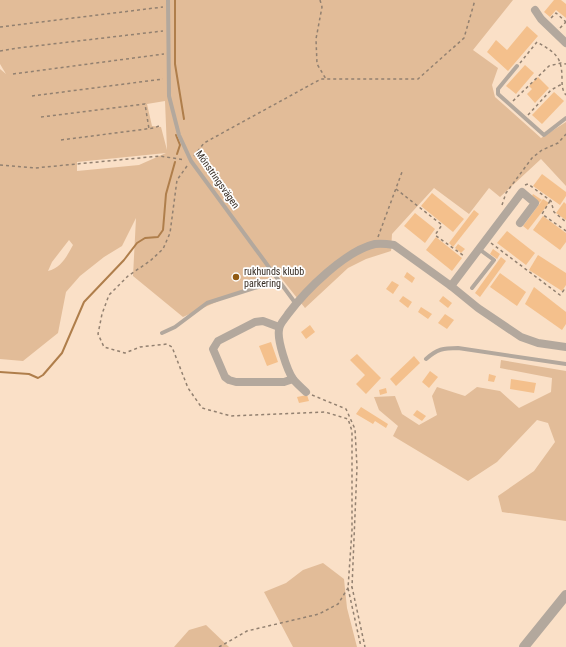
<svg xmlns="http://www.w3.org/2000/svg" width="566" height="647" font-family="'Roboto Condensed',sans-serif">
<rect width="100%" height="100%" fill="#fae0c7"/>
<g fill="#e2bc98" fill-rule="evenodd">
<path d="M0,0H513L473,50L498,68L492,85L495,97L541,138L566,122V186L541,159L500,197L489,188L469,214L434,188L392,234L391,251L366,259L348,268L305,308L278,274L183,317L133,276L136,218L122,246L104,257L80,276L66,292L58,333L23,361L0,359V69L6,74L0,64ZM165,101L167,150L161,127L152,126L147,104ZM166,153L139,165L77,171V162ZM69,240L73,245C67,256 61,268 48,271L52,262Z"/>
<polygon points="501,360 566,371 566,521 502,512 498,496 534,471 555,442 548,423 537,420 497,462 468,481 393,436 398,426 379,410 374,397 395,396 402,414 419,425 437,415 432,396 437,387 465,396 477,387 500,391 519,408 551,392 552,378 500,368"/>
<polygon points="323,563 344,579 347,608 357,647 293,647 264,592 286,583 303,570"/>
<polygon points="206,625 229,647 174,647 189,630"/>
</g>
<g fill="none" stroke-linecap="round" stroke-linejoin="round">
<g stroke="#af7e4b" stroke-width="2">
<polyline points="175,0 175,64 184,119"/>
<polyline points="176,135 180,145 177,154"/>
<polyline points="0,372 29,374 38,378 43,375 62,353 84,302 124,260 137,243 145,238 158,237 163,230 166,194 175,162"/>
</g>
</g>
<g fill="#f4c08c">
<polygon points="554,0 561,0 566,4 566,18 556,10 550,17 544,12"/>
<polygon points="527,26 538,36 508,71 487,52 496,40 507,50"/>
<polygon points="525,65 534,73 516,94 506,86"/>
<polygon points="538,77 549,88 535,103 527,94 532,89 529,86"/>
<polygon points="554,92 564,101 542,124 532,115"/>
<polygon points="542,174 566,192 566,196 560,205 533,186"/>
<polygon points="432,193 464,219 453,232 421,206"/>
<polygon points="533,194 542,200 538,204 531,198"/>
<polygon points="543,199 549,203 528,230 523,226"/>
<polygon points="564,202 566,204 566,220 556,213"/>
<polygon points="474,210 479,214 453,247 449,243"/>
<polygon points="415,213 435,229 425,243 404,226"/>
<polygon points="543,216 566,233 566,242 560,250 533,230"/>
<polygon points="507,231 535,253 526,265 497,243"/>
<polygon points="436,237 462,258 452,271 426,250"/>
<polygon points="458,244 465,249 461,253 455,248"/>
<polygon points="493,249 500,254 497,259 490,254"/>
<polygon points="538,255 566,273 566,285 562,291 529,270"/>
<polygon points="501,257 506,261 480,297 475,293"/>
<polygon points="407,272 415,278 412,283 404,277"/>
<polygon points="500,273 526,292 517,306 490,287"/>
<polygon points="392,281 399,285 393,294 386,289"/>
<polygon points="534,287 566,312 566,324 562,330 525,304"/>
<polygon points="403,296 412,302 408,308 399,301"/>
<polygon points="443,296 452,303 448,308 439,301"/>
<polygon points="421,307 432,314 428,319 418,312"/>
<polygon points="445,314 454,320 447,329 438,323"/>
<polygon points="310,325 315,332 306,339 301,332"/>
<polygon points="271,342 278,362 267,366 259,346"/>
<polygon points="357,354 381,378 366,394 356,384 365,375 350,360"/>
<polygon points="414,356 420,363 396,386 390,379"/>
<polygon points="430,371 438,377 429,388 422,382"/>
<polygon points="489,374 496,376 494,382 488,381"/>
<polygon points="511,379 536,383 534,393 510,389"/>
<polygon points="386,388 387,393 380,395 379,390"/>
<polygon points="307,395 309,401 299,403 297,397"/>
<polygon points="361,407 388,424 386,428 375,421 373,424 356,414"/>
<polygon points="417,410 426,416 422,421 413,415"/>
</g>
<g fill="none" stroke-linecap="round" stroke-linejoin="round">
<g stroke="#928070" stroke-width="1.5" stroke-dasharray="3 3" stroke-linecap="butt">
<polyline points="320,0 322,7 316,39 317,64 326,79"/>
<polyline points="551,18 556,13 566,22"/>
<polyline points="0,27 163,7"/>
<polyline points="560,28 566,22"/>
<polyline points="0,51 18,48 163,31"/>
<path d="M520,63L537,42C556,53 562,57 562,79C562,85 562,90 566,95"/>
<polyline points="13,74 164,54"/>
<polyline points="32,96 163,79"/>
<polyline points="513,101 549,66 561,63 566,64"/>
<polyline points="528,115 551,90 562,84"/>
<polyline points="41,117 145,104 149,129"/>
<polyline points="61,140 154,128 159,126"/>
<polyline points="194,156 204,143 321,79 418,79 464,38 475,0"/>
<polyline points="0,165 35,168 160,156 185,160"/>
<polyline points="187,166 177,180 170,233 163,249 150,261 128,276 109,295 102,314 98,334 104,347 125,353 140,347 167,344 172,347 188,388 202,408 231,416 325,412 348,419 352,431 352,530 348,588 361,647"/>
<polyline points="525,185 528,184 551,201 554,212 566,222"/>
<polyline points="396,189 442,225 435,235 464,256"/>
<polyline points="550,201 542,214 566,231"/>
<polyline points="502,205 506,193 532,158 542,150 558,143 566,134"/>
<polyline points="378,237 402,172"/>
<polyline points="491,243 560,295 564,290 566,292"/>
<polyline points="312,395 346,409 355,429 357,467 352,587 365,647"/>
<polyline points="219,647 247,631 319,614 338,604 348,588 352,587"/>
</g>
<g stroke="#b3a89d" stroke-width="4">
<polyline points="168,0 169,96 179,135 191,161 296,304"/>
<polyline points="517,66 498,89 498,94 544,135 566,118"/>
<polyline points="472,288 494,260 479,249"/>
<polyline points="162,333 175,327 207,303 254,288 279,282"/>
<path d="M426,359C437,349 443,348 458,348L566,364"/>
</g>
<g stroke="#b3a89d" stroke-width="8">
<polyline points="535,10 541,19 566,43"/>
<polyline points="451,286 522,192 535,203 520,223"/>
<polyline points="279,327 263,321 255,322 218,341 213,349 225,377 229,380 236,382 284,382 293,379"/>
<path d="M306,392C302,388 297,384 293,379C287,370 277,340 279,330C279,324 285,319 288,314C306,290 345,251 375,244C382,243 388,244 394,245L451,286L478,308L521,337L538,343L566,347"/>
</g>
<polyline stroke="#b3a89d" stroke-width="10" points="524,647 566,595"/>
</g>
<circle fill="#925a13" stroke="#fff" stroke-width="1.5" cx="236" cy="277" r="4"/>
<g text-anchor="middle" stroke-width="3.5" stroke-linejoin="round" paint-order="stroke">
<g font-size="10" fill="#352b22" stroke="#fff">
<text transform="translate(218 179) rotate(55)" y="4">Mönstringsvägen</text>
</g>
<g font-size="10" fill="#352b22" stroke="#fff" text-anchor="start">
<text x="244" y="275">rukhunds klubb<tspan x="244" dy="12">parkering</tspan></text>
</g>
</g>
</svg>
